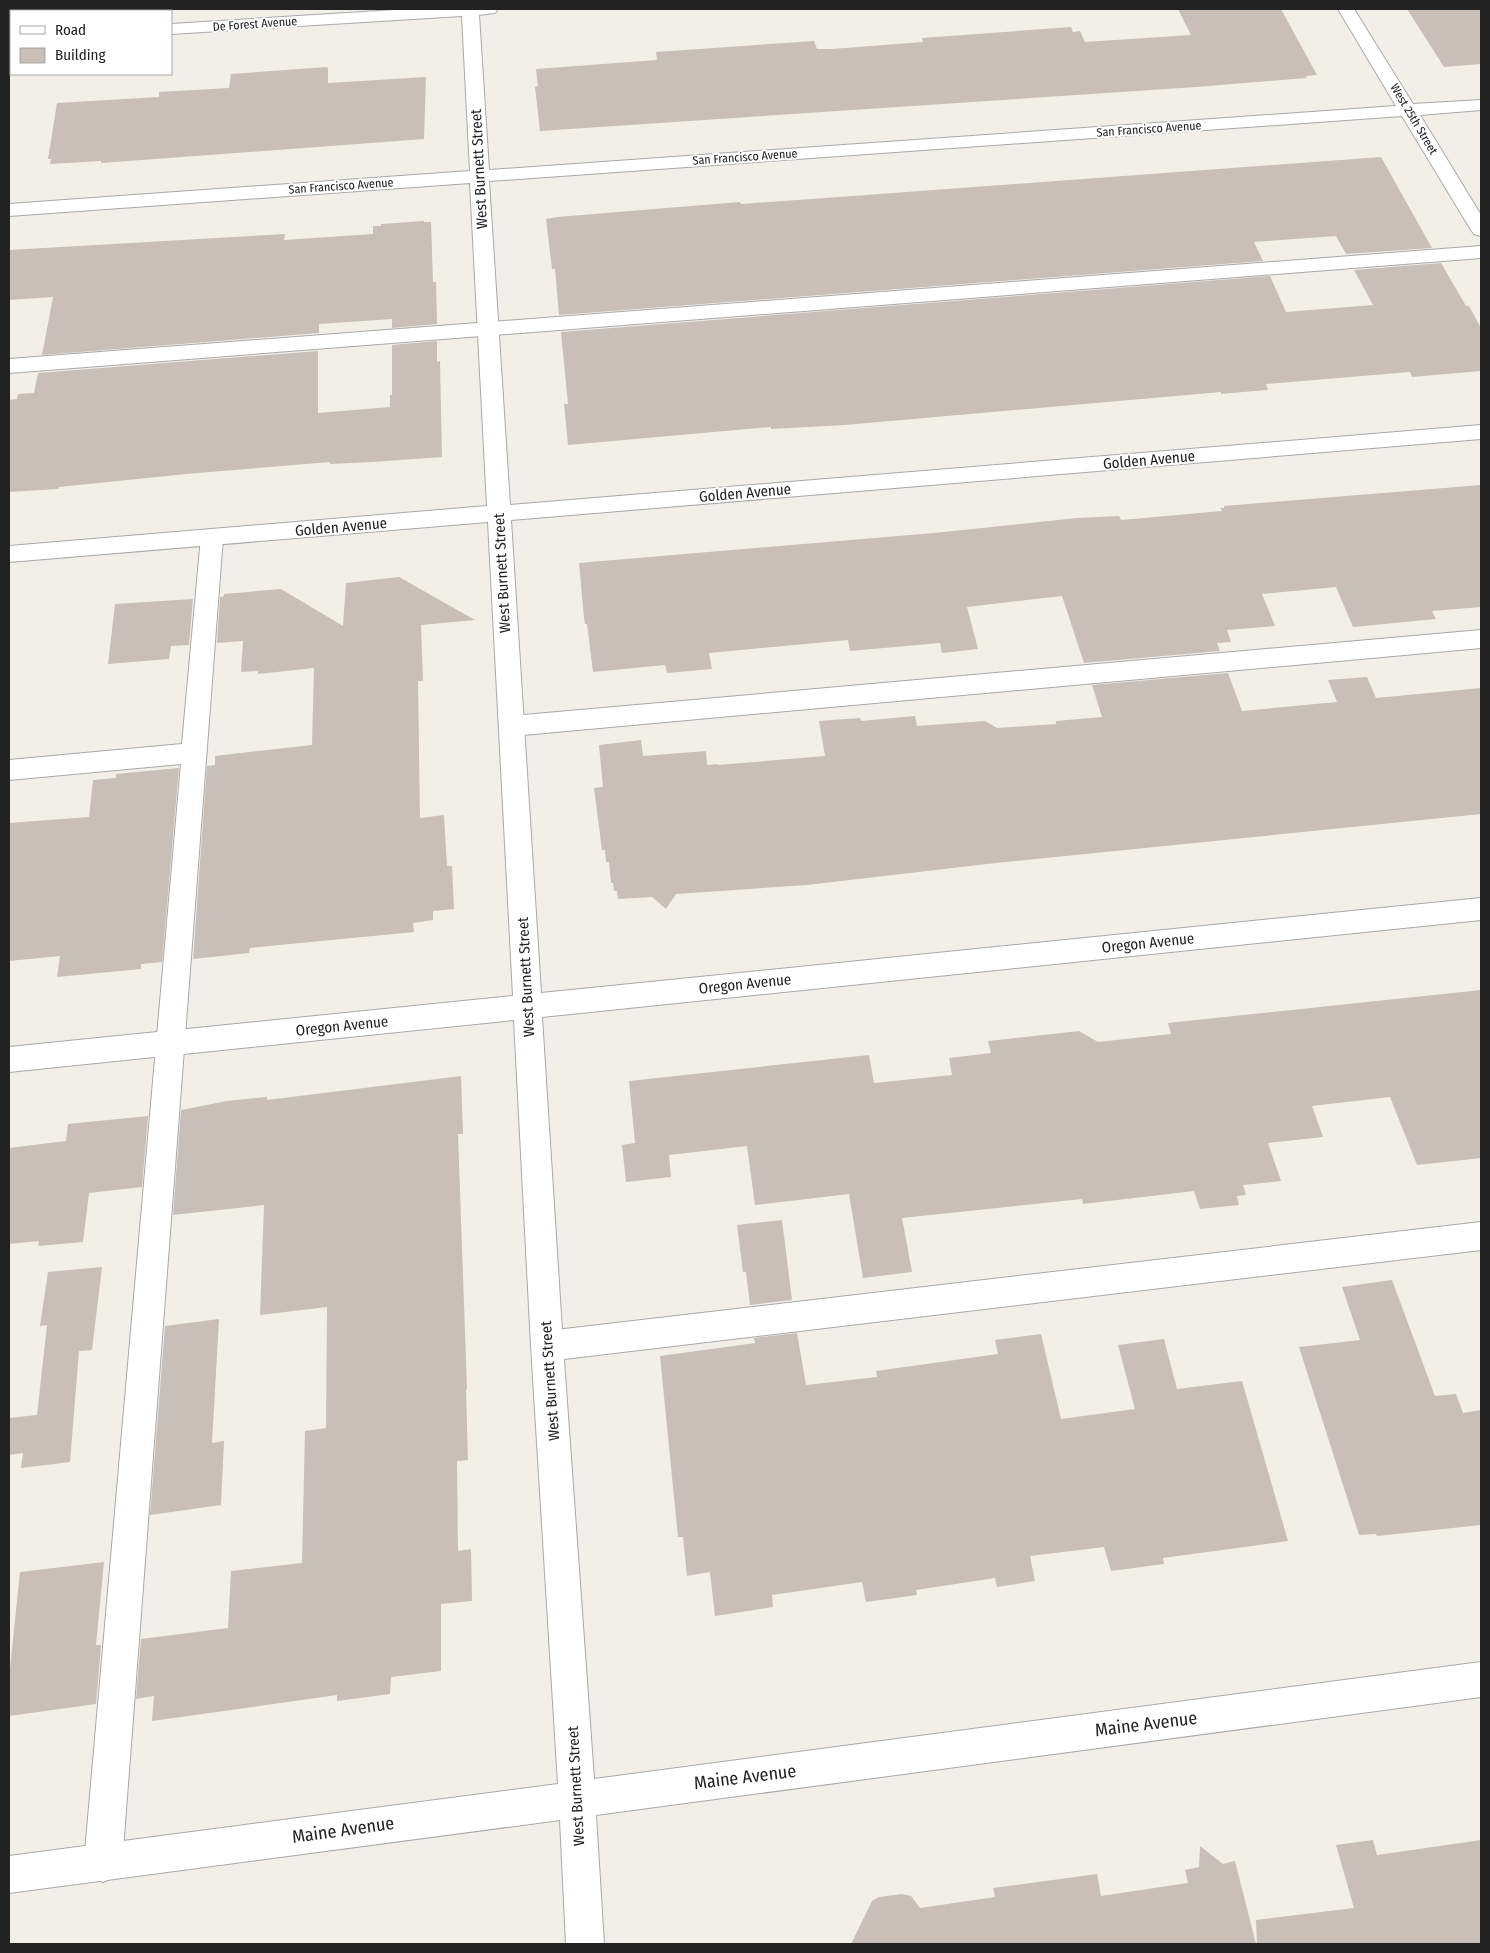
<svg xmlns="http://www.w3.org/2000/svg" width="1490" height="1953" font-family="'Fira Sans Condensed',sans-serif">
<rect width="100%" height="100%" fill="#f2efe9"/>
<g fill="#c7bfb8">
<polygon points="1178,9 1281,9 1317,75 1306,76 1307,78 1196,87 540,131 535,87 538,86 536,69 657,60 656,52 814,41 817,49 832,49 923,42 922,38 1071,27 1073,32 1080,31 1085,42 1191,35"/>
<polygon points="1407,9 1481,9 1481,64 1444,67"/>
<polygon points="327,67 328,69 328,83 426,77 424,139 101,163 101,161 50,164 51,159 48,159 57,103 159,97 159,92 229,88 231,74"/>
<polygon points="1381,157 1432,248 1346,254 1336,236 1254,242 1263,261 559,315 555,269 552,269 546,219 557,217 740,202 741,204 853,196"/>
<polygon points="424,221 424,222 431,222 433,282 436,282 437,324 392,328 392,319 319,324 319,333 42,355 53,297 9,300 9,250 285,234 284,240 373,234 373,226 381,226 381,224"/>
<polygon points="1441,263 1466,306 1469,306 1481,328 1481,371 1412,377 1410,372 1266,384 1268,390 1266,390 1221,394 1221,392 845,425 771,429 771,427 568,445 564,404 568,404 561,332 1270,276 1286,312 1373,305 1354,270"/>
<polygon points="437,341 437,362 440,361 442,457 372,462 330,464 330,462 186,474 59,487 58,489 9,492 9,400 17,399 18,394 34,393 38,373 318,351 318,413 390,407 390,395 392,395 392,345"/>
<polygon points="1481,485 1481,607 1432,611 1436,619 1353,627 1336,587 1262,594 1275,626 1227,630 1231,642 1217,643 1220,651 1084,663 1062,596 967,607 978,649 942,653 940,643 850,651 848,640 709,653 712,669 667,673 665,665 593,672 587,624 585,624 584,618 579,563 934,533 1077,518 1119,516 1121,520 1222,511 1220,508 1224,508 1224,506"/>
<polygon points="399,577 475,620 421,625 423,681 418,681 420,818 444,815 447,866 452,866 454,909 433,911 433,920 413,923 414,932 250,948 249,953 193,959 207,766 215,765 215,756 312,745 314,668 258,674 258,671 241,672 243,641 217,643 220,597 224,596 224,594 281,589 343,626 346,583"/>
<polygon points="193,599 189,645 171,646 169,659 108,664 115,604"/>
<polygon points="1228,673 1242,711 1337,702 1328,680 1367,677 1376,698 1481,688 1481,814 987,864 807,885 676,894 666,909 652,897 618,899 617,891 614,891 613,883 611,883 609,862 606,862 605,850 602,850 594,788 603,787 599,745 641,740 643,756 706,751 707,765 718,764 718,765 825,756 819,721 860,718 861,721 915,716 917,726 985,721 997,728 1056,724 1056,721 1102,717 1092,685"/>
<polygon points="179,768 162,962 141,964 141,969 57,977 60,956 9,961 9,823 89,817 93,780 116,778 116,774"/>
<polygon points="1481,990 1481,1158 1417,1165 1390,1097 1312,1106 1323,1137 1268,1143 1281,1181 1243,1185 1246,1195 1237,1196 1239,1205 1200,1209 1194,1191 1083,1204 1082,1199 902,1218 912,1272 863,1278 849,1194 755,1205 747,1146 669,1155 671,1177 626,1182 622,1145 635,1143 629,1081 869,1055 874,1083 952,1075 949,1058 991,1053 988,1041 1079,1031 1098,1042 1171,1034 1168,1023"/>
<polygon points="461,1076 463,1134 458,1134 467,1389 466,1389 468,1460 457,1461 458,1551 471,1549 472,1601 441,1604 441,1671 391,1677 390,1694 337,1701 337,1695 152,1721 154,1696 136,1699 141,1639 228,1628 231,1571 302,1563 305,1431 326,1428 327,1307 260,1315 264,1205 173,1215 181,1110 227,1101 267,1097 267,1100"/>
<polygon points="148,1116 142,1187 89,1193 83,1242 38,1246 39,1241 9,1244 9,1148 66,1141 68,1124"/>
<polygon points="782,1220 792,1300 750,1305 746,1272 743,1272 737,1225"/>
<polygon points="102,1267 92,1350 79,1351 70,1462 21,1468 23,1453 9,1455 9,1418 37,1415 47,1325 40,1326 48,1272"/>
<polygon points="1392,1280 1435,1396 1456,1394 1463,1413 1481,1410 1481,1525 1377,1536 1376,1534 1359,1535 1299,1347 1360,1340 1342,1287"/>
<polygon points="219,1319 212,1443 224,1441 221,1505 150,1515 165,1326"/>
<polygon points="797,1333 806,1385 877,1377 876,1371 998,1354 995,1340 1041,1334 1061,1419 1135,1409 1118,1345 1164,1339 1177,1389 1242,1381 1288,1541 1163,1558 1164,1564 1111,1571 1104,1547 1030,1556 1035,1581 997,1587 995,1578 916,1590 917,1595 866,1602 862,1582 772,1595 773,1607 715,1616 710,1572 687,1576 683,1537 678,1537 660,1356 755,1343 754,1338"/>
<polygon points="104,1562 96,1645 101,1645 96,1704 9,1716 9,1678 20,1572"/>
<polygon points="1373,1840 1377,1855 1481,1840 1481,1944 1257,1944 1256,1920 1354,1908 1336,1845"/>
<polygon points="1200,1846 1223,1864 1235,1861 1256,1944 851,1944 872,1901 879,1897 902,1894 911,1896 920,1908 995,1897 993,1888 1097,1874 1101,1896 1188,1883 1185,1870 1199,1867"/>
</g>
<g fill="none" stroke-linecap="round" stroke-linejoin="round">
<defs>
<g id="lane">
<polygon points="1481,246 1481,258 9,373 9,359"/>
<polygon points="212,529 220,531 223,537 122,1863 116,1876 103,1882 90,1876 84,1863 181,764 9,780 9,760 182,744 201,537 204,531"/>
<polygon points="1481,630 1481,648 512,736 503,733 500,726 503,719 512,716"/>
<polygon points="1481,1222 1481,1250 547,1361 536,1357 531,1346 536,1335 547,1331"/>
</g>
<g id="street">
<polygon points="411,9 498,9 495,13 479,15 489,170 1396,106 1338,9 1354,9 1413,104 1481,100 1481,110 1420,115 1481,215 1481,236 1474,234 1471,230 1402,116 489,181 510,505 1481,425 1481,439 511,520 541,993 1481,898 1481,920 542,1017 563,1346 594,1779 1481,1662 1481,1697 596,1815 604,1944 566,1944 560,1820 9,1893 9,1856 558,1784 531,1346 514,1020 9,1072 9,1047 513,996 488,522 9,562 9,546 487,506 470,183 9,216 9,204 470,171 462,16 171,34 171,24"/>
<rect x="9" y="34" width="2" height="11"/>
</g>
</defs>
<use href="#lane" stroke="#a9a9a9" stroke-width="2"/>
<use href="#street" stroke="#a9a9a9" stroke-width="2"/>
<use href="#lane" fill="#fff" fill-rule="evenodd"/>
<use href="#street" fill="#fff" fill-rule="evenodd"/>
</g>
<g text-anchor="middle" stroke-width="4" stroke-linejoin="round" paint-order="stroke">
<g font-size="12" fill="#222" stroke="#fff">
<text transform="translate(255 24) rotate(-4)" y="4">De Forest Avenue</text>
<text transform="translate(1414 119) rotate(59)" y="4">West 25th Street</text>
<text transform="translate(1149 129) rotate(-4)" y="4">San Francisco Avenue</text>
<text transform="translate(745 157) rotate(-4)" y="4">San Francisco Avenue</text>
<text transform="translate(341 186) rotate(-4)" y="4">San Francisco Avenue</text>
</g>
<g font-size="15" fill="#222" stroke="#fff">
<text transform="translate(479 169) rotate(-93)" y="5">West Burnett Street</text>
<text transform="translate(1149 460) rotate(-5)" y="5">Golden Avenue</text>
<text transform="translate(745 493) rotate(-5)" y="5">Golden Avenue</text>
<text transform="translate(341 527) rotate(-5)" y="5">Golden Avenue</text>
<text transform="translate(502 573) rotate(-93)" y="5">West Burnett Street</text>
<text transform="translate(1148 943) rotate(-6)" y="5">Oregon Avenue</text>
<text transform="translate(526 977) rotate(-93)" y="5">West Burnett Street</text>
<text transform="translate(745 984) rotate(-6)" y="5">Oregon Avenue</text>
<text transform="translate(342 1026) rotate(-6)" y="5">Oregon Avenue</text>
<text transform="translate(550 1381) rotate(-94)" y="5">West Burnett Street</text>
<text transform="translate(576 1786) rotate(-93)" y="5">West Burnett Street</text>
</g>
<g font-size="18" fill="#222" stroke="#fff">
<text transform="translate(1146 1724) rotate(-7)" y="6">Maine Avenue</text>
<text transform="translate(745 1777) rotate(-7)" y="6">Maine Avenue</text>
<text transform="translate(343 1830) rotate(-8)" y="6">Maine Avenue</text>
</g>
</g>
<rect width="1490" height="1953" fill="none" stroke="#222222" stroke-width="20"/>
<rect x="10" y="10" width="162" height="65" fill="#ffffff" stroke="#a7a7a7"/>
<rect x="20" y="26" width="25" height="8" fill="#ffffff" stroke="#a7a7a7"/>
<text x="55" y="35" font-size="15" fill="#222222">Road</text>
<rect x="20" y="48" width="25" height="15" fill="#c7bfb8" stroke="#a7a7a7"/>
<text x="55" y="60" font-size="15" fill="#222222">Building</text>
</svg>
